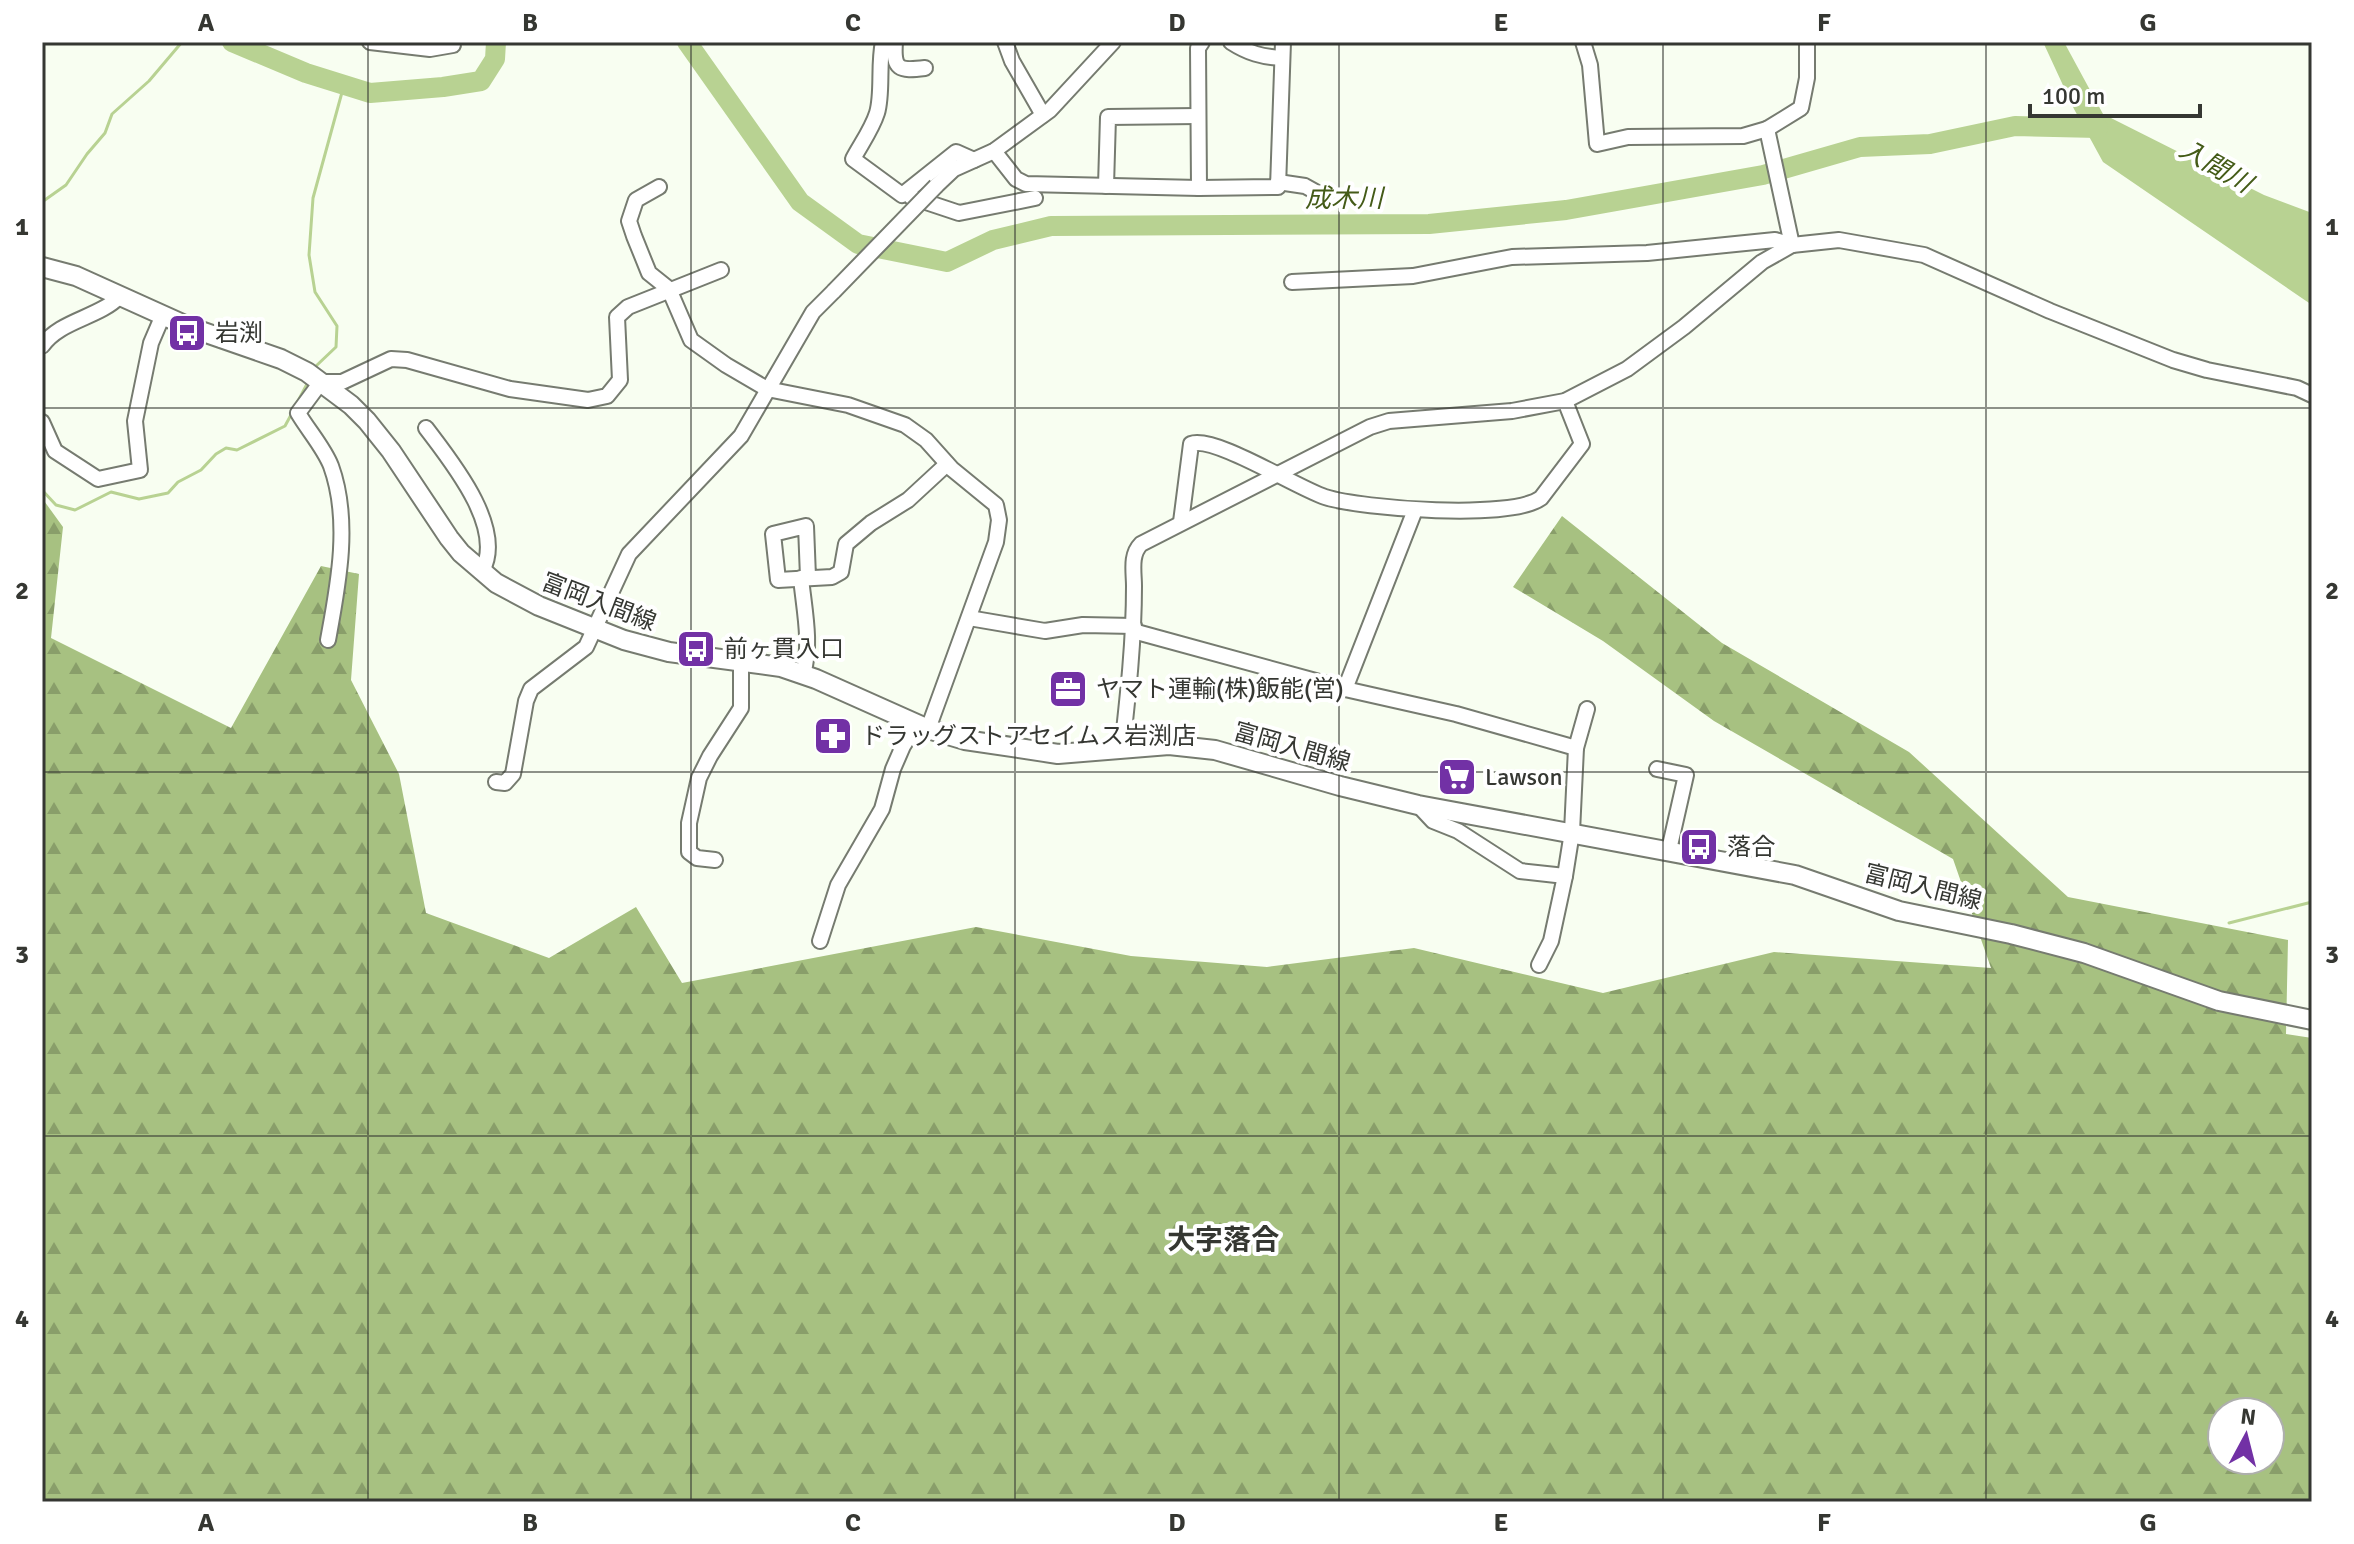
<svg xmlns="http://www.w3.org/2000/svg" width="2354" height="1544" font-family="Signika,'Noto Sans JP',sans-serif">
<defs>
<pattern id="forest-firs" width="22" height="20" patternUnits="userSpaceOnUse" patternTransform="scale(2)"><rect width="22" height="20" fill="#a7c181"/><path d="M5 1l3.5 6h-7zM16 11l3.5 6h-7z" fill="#899e6a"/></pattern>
</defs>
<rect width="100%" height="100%" fill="#f8fef1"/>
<path fill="url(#forest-firs)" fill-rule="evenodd" d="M42,498L63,527L51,638L231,728L321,566L359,574L351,680L399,774L426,913L549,958L636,907L682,983L976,927L1131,956L1267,967L1414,948L1603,993L1774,952L1991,968L1953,859L1714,721L1603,641L1513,587L1562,516L1722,643L1909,752L2068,897L2288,940L2286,1034L2312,1038V1502H42ZM2222,1412H2270V1460H2222Z"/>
<polygon fill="#b8d292" points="2043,42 2064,42 2103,114 2264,195 2312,213 2312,305 2103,162 2074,109"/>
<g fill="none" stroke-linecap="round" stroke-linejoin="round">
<g stroke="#b8d292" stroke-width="3">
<polyline points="42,202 66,185 87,154 105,133 112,114 149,81 182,42"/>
<polyline points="316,366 336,347 337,326 315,292 309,255 313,198 344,85"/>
<polyline points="297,403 307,384"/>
<polyline points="42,490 56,505 75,510 111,492 139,499 168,493 178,482 201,470 216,454 226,448 237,450 285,426 292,413"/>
<polyline points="2229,923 2312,902"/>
</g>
<g stroke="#b8d292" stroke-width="20">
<polyline points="232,42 306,73 370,93 443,87 481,81 495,59 496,42"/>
<polyline points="687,42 800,202 858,244 947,262 993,240 1051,226 1429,224 1566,210 1763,175 1860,147 1930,144 2015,126 2098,128"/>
</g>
<defs>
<g id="minor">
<polyline points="370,42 430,49 453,45"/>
<path d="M883,42C878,65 883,93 877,113C872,129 861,144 853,159L902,195L956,152L974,160"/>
<path d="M895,42C893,70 899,71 925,68"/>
<polyline points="1005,42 1012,61 1043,115"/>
<path d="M1231,42C1248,53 1262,57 1282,58"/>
<polyline points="1583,42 1590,65 1597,144 1628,137 1743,136 1767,129"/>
<polyline points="994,151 1016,179 1026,184 1199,188 1278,187 1283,42"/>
<polyline points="1278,182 1305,186 1323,196"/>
<polyline points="936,186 954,169 994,151 1050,110 1113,42"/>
<polyline points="1106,186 1108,117 1198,116"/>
<polyline points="659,187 636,200 629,221 634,236 649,273 669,289 691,340 726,365 767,389 848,405 905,425 926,440 952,469 996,505 999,520 996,542 928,729"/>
<polyline points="1199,188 1198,48 1202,42"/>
<polyline points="911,197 959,213 1035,198"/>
<polyline points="1792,245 1767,129 1801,108 1807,78 1807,42"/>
<polyline points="1292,282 1413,276 1512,257 1647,253 1775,240 1792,245"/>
<path d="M42,346C60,320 99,318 120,296"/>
<polyline points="42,422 55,451 98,479 140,470 135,421 151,343 163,315"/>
<path d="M426,428C451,461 506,528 482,571"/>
<path d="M1181,522L1191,444C1214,435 1297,488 1325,497C1363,509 1511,520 1541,498L1582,444L1565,401"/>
<polyline points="808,577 806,526 773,534 778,580 832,577 841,572 846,544 871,523 908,500 947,464"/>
<path d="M801,578C804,609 812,644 803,674"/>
<polyline points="969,618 1045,631 1083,625 1134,626"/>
<polyline points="1133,631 1345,689 1456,714 1576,748"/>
<path d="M328,640C338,586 351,521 331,466C324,448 308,430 298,413L321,382H342L391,359L407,360L510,389L588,400L607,396L620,380L617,317L628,307L721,270"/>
<polyline points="1345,689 1415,510"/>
<path d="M1122,749C1128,695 1134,641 1134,586C1134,572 1130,555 1141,544L1370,427L1389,421L1512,411L1565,401L1627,369L1684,327L1762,262L1792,245L1839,240L1924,255L2050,311L2173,360L2207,370L2297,388L2312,395"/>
<polyline points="1657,769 1686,775 1669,850"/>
<polyline points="496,782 505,783 513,774 526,701 531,689 586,647 629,554 741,436 813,312 834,291"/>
<polyline points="1418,805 1433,821 1458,831 1520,871 1565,876"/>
<polyline points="715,860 697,858 689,852 689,823 699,778 710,756 741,708 741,661"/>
<polyline points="820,941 838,885 882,809 893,769 903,746 917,724"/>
<polyline points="1539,965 1551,941 1565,876 1572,832 1576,748 1587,709"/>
</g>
<polyline id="major" points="42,267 76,276 189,327 281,359 307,372 351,405 367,421 391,451 449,538 461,553 496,583 539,606 624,640 669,652 781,667 816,679 928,729 965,740 1058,754 1169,745 1215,750 1340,786 1418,805 1795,875 1899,911 2011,934 2084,953 2219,1001 2312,1020"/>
</defs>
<use href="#minor" stroke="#767b70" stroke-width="18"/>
<use href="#major" stroke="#767b70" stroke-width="22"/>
<use href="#minor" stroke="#fff" stroke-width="14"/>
<use href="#major" stroke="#fff" stroke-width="18"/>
<defs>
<polyline id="minor-bridge" points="834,291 936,186"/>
</defs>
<use href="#minor-bridge" stroke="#767b70" stroke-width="18" stroke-linecap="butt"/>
<use href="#minor-bridge" stroke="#fff" stroke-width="14"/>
</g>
<path fill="none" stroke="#353732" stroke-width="2" stroke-opacity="0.55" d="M368,42V1502M691,42V1502M1015,42V1502M1339,42V1502M1663,42V1502M1986,42V1502M42,408H2312M42,772H2312M42,1136H2312"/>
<defs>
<symbol id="bus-square" viewBox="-11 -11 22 22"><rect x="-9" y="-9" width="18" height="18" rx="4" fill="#7231a5" stroke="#fff"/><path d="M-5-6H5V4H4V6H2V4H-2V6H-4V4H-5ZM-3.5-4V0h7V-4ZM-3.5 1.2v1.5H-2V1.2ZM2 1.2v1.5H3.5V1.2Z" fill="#fff"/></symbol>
<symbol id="office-square" viewBox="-11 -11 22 22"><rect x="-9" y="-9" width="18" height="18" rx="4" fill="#7231a5" stroke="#fff"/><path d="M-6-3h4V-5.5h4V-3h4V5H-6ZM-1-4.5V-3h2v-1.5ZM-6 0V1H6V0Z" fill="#fff"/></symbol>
<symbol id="pharmacy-square" viewBox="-11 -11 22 22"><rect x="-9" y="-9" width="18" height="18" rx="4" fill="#7231a5" stroke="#fff"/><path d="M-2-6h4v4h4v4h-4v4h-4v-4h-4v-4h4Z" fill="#fff"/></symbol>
<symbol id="supermarket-square" viewBox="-11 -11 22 22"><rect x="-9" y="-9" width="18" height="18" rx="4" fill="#7231a5" stroke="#fff"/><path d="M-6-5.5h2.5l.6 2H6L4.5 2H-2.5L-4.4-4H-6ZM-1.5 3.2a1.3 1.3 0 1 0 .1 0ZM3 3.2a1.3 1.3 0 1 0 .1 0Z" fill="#fff"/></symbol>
</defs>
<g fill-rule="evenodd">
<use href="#bus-square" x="165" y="311" width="44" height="44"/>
<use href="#bus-square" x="674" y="627" width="44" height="44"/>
<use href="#office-square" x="1046" y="667" width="44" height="44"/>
<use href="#pharmacy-square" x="811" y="714" width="44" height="44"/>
<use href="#supermarket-square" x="1435" y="755" width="44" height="44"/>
<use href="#bus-square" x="1677" y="825" width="44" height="44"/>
</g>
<g text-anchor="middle" stroke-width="8" stroke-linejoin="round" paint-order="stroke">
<g font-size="24" fill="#353732" stroke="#fff" text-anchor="start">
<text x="215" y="341">岩渕</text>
<text x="724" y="657">前ヶ貫入口</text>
<text x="1096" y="697">ヤマト運輸(株)飯能(営)</text>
<text x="861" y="744">ドラッグストアセイムス岩渕店</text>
<text x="1485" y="785">Lawson</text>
<text x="1727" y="855">落合</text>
</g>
<g font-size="24" fill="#353732" stroke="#fff">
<text transform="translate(599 602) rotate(21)" y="8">富岡入間線</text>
<text transform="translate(1292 747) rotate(16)" y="8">富岡入間線</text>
<text transform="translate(1923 887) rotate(14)" y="8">富岡入間線</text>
</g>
<g font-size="26" font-style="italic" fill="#445b18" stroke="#fff">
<text transform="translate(2216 166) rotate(30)" y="9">入間川</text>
<text x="1344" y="207">成木川</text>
</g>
<g font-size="28" font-weight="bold" fill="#353732" stroke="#fff">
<text x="1223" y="1249">大字落合</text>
</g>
</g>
<rect width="2354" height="1544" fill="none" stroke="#ffffff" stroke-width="88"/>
<g transform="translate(2246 1436) rotate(7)"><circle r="38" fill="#ffffff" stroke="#aeafad" stroke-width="2"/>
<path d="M0-6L14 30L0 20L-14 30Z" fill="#7231a5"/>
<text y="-12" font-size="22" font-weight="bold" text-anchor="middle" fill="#353732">N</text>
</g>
<path d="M2030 104v12h170v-12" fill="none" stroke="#353732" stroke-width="4"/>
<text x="2042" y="104" font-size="24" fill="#353732" stroke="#ffffff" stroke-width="6" paint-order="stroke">100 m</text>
<rect x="44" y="44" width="2266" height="1456" fill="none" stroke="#353732" stroke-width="3"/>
<g font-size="26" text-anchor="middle" font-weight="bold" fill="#353732">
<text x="206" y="31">A</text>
<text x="530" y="31">B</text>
<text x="853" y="31">C</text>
<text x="1177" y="31">D</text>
<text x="1501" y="31">E</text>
<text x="1824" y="31">F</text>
<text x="2148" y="31">G</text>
<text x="22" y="235">1</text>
<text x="2332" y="235">1</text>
<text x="22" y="599">2</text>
<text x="2332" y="599">2</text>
<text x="22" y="963">3</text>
<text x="2332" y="963">3</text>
<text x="22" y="1327">4</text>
<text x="2332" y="1327">4</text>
<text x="206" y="1531">A</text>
<text x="530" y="1531">B</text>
<text x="853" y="1531">C</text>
<text x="1177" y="1531">D</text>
<text x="1501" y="1531">E</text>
<text x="1824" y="1531">F</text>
<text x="2148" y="1531">G</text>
</g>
</svg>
